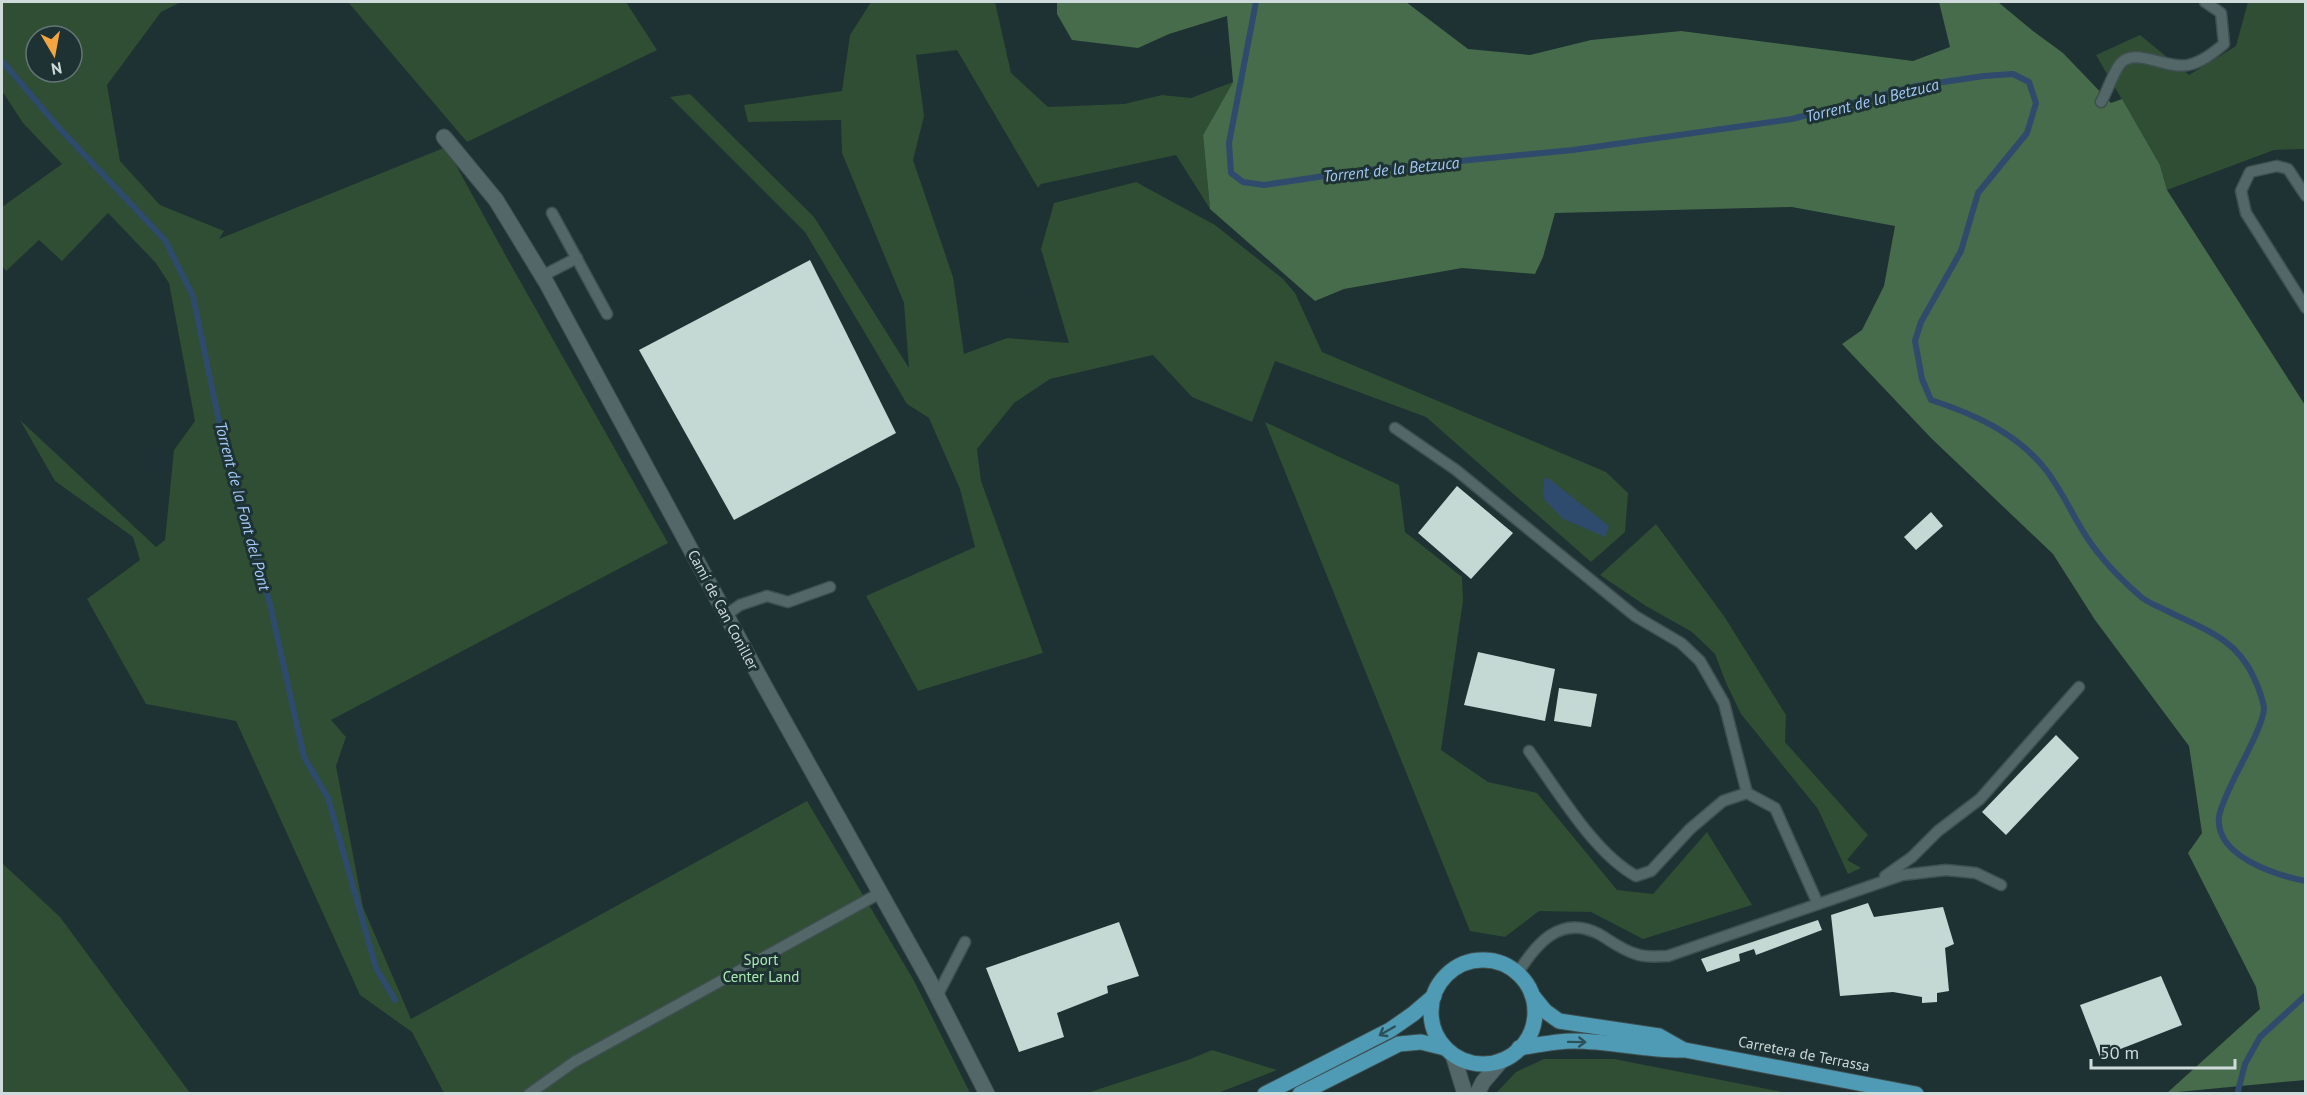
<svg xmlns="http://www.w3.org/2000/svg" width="2307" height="1095" font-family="'PT Sans',sans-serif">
<rect width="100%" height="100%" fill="#1e3133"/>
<g fill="#2f4e34" fill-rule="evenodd">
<path d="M2,2H181L161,12L107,85L120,161L160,205L224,231L219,239L446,147L507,258L668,543L331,720L346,737L336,766L363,907L411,1019L807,801L913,979L970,1093H444L412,1032L360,995L236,721L146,704L87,599L140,560L133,537L55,481L20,420L156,547L165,540L174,450L195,421L169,283L155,262L108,213L62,261L39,240L6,271L2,266V207L62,164L23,123L2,91ZM36,36H72V72H36Z"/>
<polygon points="348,2 626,2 657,50 467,142"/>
<polygon points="871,2 995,2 1011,73 1048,107 1124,104 1162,95 1191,98 1233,82 1203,135 1210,209 1176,155 1041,184 1038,188 957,50 916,55 924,116 913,160 953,277 964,354 1007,338 1069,343 1041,249 1054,203 1136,182 1215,225 1283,279 1295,293 1322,352 1606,472 1628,493 1625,532 1591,562 1426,417 1275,361 1252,422 1192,397 1153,355 1050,379 1014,403 977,449 981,481 1043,653 918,691 866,596 975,547 960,489 929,418 907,404 805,232 670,97 690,94 814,217 909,368 904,303 842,153 841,120 748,122 744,105 842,91 850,35"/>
<polygon points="2248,2 2305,2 2305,149 2274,150 2167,190 2160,165 2096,55 2140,35 2189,75 2236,46"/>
<polygon points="1265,422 1399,485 1405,532 1462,577 1463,601 1441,750 1488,782 1537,793 1617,890 1653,894 1707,832 1752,905 1643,939 1591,912 1539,911 1505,937 1470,931"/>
<polygon points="1656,524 1724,616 1786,715 1785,742 1868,835 1847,860 1861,868 1848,874 1818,809 1741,714 1726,683 1715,654 1692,632 1646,606 1600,575"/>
<polygon points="2,863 60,917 190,1093 2,1093"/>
<polygon points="1212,1050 1277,1070 1218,1093 1087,1093 1188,1060"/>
<polygon points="1544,1059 1614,1059 1787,1093 1496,1093 1516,1072"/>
</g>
<polygon fill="#466c4b" points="1057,2 1406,2 1468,49 1530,55 1591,40 1681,31 1913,61 1950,47 1939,2 1998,2 2033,31 2063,53 2111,103 2122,99 2160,165 2167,190 2305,405 2305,1080 2167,1093 2260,1009 2256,987 2188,853 2202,833 2189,746 2095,620 2053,554 1931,438 1842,344 1862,330 1884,286 1895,226 1792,207 1555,213 1543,257 1535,274 1462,268 1344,289 1315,301 1210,209 1203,135 1233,82 1227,16 1169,34 1138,48 1072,40 1057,14"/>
<polygon fill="#2e4b6d" points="1548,478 1609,526 1605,537 1563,519 1543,498 1544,479"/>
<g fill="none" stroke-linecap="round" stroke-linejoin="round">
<g stroke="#2e4b6d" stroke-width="6">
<path d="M1256,2L1229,143L1231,173L1243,182L1264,185L1358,171L1573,150L1792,119L1916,86L1984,76L2013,74L2029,82L2036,103L2027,133L1978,193L1961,251L1921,322L1915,341L1922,379L1931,400C1974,414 2017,433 2046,470C2060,488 2069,508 2081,528C2096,554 2117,576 2140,596C2146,602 2156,605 2163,609C2201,628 2236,637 2254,678C2258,686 2263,700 2264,708C2264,718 2253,741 2248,751C2241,766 2221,801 2219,817C2215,856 2275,875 2306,881"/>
<polyline points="2,61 60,129 165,240 193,296 223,441 270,604 304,757 328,798 376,968 395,1000"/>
<polyline points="2238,1091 2245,1064 2260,1037 2306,995"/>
</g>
</g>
<g fill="#c4d9d3">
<polygon points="810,260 896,433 734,520 639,350"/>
<polygon points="1457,486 1513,533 1471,579 1418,533"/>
<polygon points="1931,512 1943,526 1916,550 1904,537"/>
<polygon points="1478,652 1555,669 1545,721 1464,705"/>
<polygon points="1559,688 1597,694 1591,727 1554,721"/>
<polygon points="2056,735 2079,758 2006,835 1982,812"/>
<polygon points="1868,903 1874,917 1943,907 1954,944 1945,948 1949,991 1937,993 1937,1002 1922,1003 1922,997 1893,992 1840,996 1831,915"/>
<polygon points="1818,920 1822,930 1756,955 1754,949 1739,954 1740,961 1707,972 1701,959"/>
<polygon points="1119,922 1139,976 1107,986 1108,993 1057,1013 1064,1037 1019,1052 986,968"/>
<polygon points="2161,976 2182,1025 2100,1057 2080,1005"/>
</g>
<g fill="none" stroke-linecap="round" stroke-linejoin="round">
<defs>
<g id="service">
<path d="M2101,102C2108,90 2112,75 2120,64C2134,46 2167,70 2188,65C2202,62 2213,53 2224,44L2221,13L2205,2"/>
<polyline points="2306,196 2288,169 2277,166 2250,172 2241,191 2246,213 2306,308"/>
<polyline points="552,213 607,314"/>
<polyline points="542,276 577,258"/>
<polyline points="1395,428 1456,470 1635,616 1681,643 1700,661 1724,703 1747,793"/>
<polyline points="726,615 740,605 767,596 788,602 830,587"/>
<path d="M1529,751C1558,791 1594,853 1636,876L1651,871L1690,829L1723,801L1747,793L1775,808L1818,904"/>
<polyline points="1885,876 1912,857 1938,831 1980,799 2079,687"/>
<path d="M1517,974C1536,944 1560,914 1599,934C1611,941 1622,950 1636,954C1646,958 1657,956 1668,956L1902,875L1946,870L1976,873L2001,885"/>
<polyline points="937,996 965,942"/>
<polyline points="529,1094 574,1062 880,893"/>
</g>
<polyline id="minor" points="444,137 496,200 546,282 764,685 929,980 987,1094"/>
<g id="tertiary">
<polyline points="1453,1055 1465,1094"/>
<polyline points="1477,1094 1483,1082 1502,1060"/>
</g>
<g id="primary">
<circle cx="1483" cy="1012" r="52"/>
<polyline points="1532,995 1545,1011 1559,1021 1659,1036 1682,1049"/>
<path d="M1519,1048C1537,1045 1556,1041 1574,1041C1612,1041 1647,1051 1685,1050L1916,1094"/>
<polyline points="1265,1094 1390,1030 1413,1014 1434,996"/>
<polyline points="1300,1094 1399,1044 1421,1042 1445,1048"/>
</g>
</defs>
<use href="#service" stroke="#3f4f50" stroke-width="13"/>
<use href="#minor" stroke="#3f4f50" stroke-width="17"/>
<use href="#tertiary" stroke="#3f4f50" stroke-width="17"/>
<use href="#primary" stroke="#3f4f50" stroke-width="17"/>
<use href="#service" stroke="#536768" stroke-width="10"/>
<use href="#minor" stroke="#536768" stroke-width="15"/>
<use href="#tertiary" stroke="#536768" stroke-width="15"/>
<use href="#primary" stroke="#4f9bb5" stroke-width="15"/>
</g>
<defs><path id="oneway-shaft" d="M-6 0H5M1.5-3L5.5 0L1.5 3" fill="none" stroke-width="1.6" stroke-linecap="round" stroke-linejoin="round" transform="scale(1.5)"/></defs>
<g stroke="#2d515a">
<use href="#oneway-shaft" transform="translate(1387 1031) rotate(150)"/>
<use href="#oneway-shaft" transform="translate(1577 1042) rotate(1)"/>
</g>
<g text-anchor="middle" stroke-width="6" stroke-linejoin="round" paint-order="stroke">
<g font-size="15" fill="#cfdbdb" stroke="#1e3133">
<text transform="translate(723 610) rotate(62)" y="5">Camí de Can Coniller</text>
<text transform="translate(1804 1054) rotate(11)" y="5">Carretera de Terrassa</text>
</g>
<g font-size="15" fill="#abeab3" stroke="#1e3133">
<text x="761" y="965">Sport<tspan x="761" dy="17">Center Land</tspan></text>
</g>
<g font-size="16" font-style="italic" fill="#a3c9f8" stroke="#1e3133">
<text transform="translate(1872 100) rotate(-14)" y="6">Torrent de la Betzuca</text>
<text transform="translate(1391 169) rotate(-6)" y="6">Torrent de la Betzuca</text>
<text transform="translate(243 506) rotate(75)" y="6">Torrent de la Font del Pont</text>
</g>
</g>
<rect width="2307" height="1095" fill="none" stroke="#cfdbdb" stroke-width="6"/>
<g transform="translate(54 54) rotate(170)"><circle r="28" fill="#1e3133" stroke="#657576" stroke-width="1.5"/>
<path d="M0-4.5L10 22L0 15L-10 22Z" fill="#f2a541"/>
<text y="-9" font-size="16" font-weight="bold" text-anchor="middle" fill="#cfdbdb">N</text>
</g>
<path d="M2091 1059v9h144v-9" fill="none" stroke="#cfdbdb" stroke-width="3"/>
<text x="2100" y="1059" font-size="18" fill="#cfdbdb" stroke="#1e3133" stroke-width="4.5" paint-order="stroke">50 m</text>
</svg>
